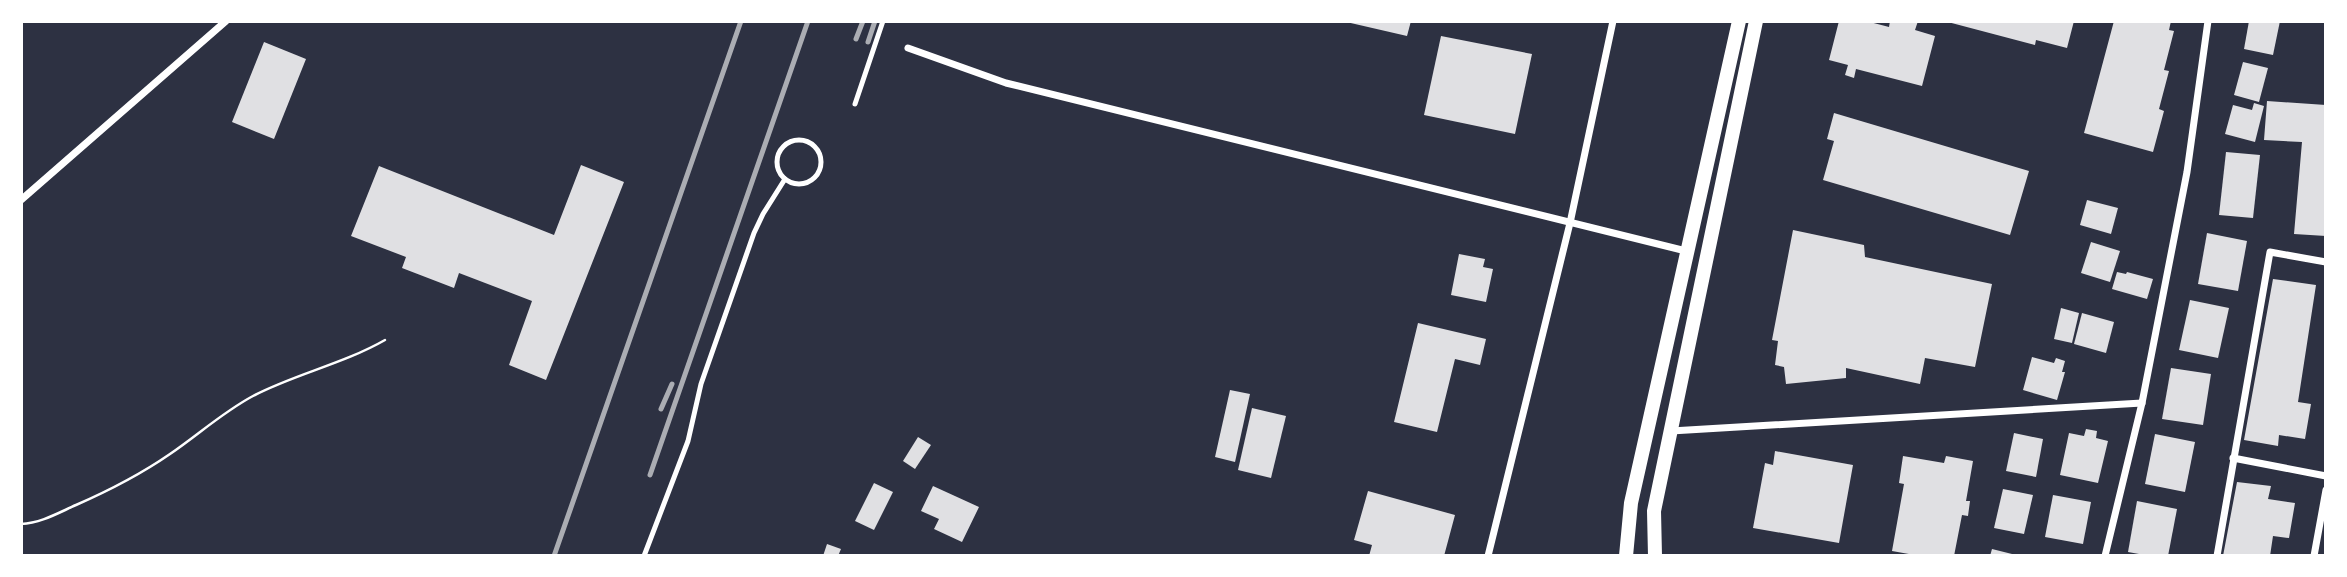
<svg xmlns="http://www.w3.org/2000/svg" width="2347" height="577" font-family="'Fira Sans Condensed',sans-serif">
<rect width="100%" height="100%" fill="#2d3142"/>
<g fill="#e0e0e3">
<polygon points="1342,21 1411,21 1407,36"/>
<polygon points="1839,21 1866,21 1889,27 1890,21 1918,21 1915,30 1935,36 1922,86 1856,69 1854,78 1845,75 1848,65 1829,60"/>
<polygon points="1944,21 2074,21 2067,48 2036,40 2035,45"/>
<polygon points="2114,21 2171,21 2169,30 2174,31 2164,70 2169,71 2159,109 2164,111 2153,152 2084,133"/>
<polygon points="2249,21 2280,21 2273,55 2244,49"/>
<polygon points="1441,36 1532,54 1515,134 1424,115"/>
<polygon points="264,42 306,59 274,139 232,122"/>
<polygon points="2243,62 2268,68 2259,102 2234,95"/>
<polygon points="2267,101 2326,105 2326,236 2294,234 2302,142 2264,140"/>
<polygon points="2254,103 2264,106 2255,142 2225,134 2233,105 2252,110"/>
<polygon points="1834,113 2029,171 2010,235 1823,180 1834,141 1827,139"/>
<polygon points="2226,152 2260,155 2253,218 2219,215"/>
<polygon points="581,165 624,182 546,380 509,365 532,301 459,273 454,288 402,268 406,257 351,236 379,166 554,235"/>
<polygon points="2087,200 2118,208 2111,234 2080,225"/>
<polygon points="1793,230 1864,245 1865,257 1992,284 1975,367 1925,358 1920,384 1846,368 1846,378 1786,384 1784,367 1775,365 1778,341 1772,340"/>
<polygon points="2207,233 2247,241 2238,291 2198,284"/>
<polygon points="2091,242 2120,251 2110,282 2081,273"/>
<polygon points="1459,254 1485,259 1483,267 1493,269 1486,302 1451,295"/>
<polygon points="2117,272 2126,274 2127,272 2153,279 2147,299 2112,289"/>
<polygon points="2273,279 2316,285 2298,402 2311,404 2305,439 2279,435 2278,446 2244,440"/>
<polygon points="2190,300 2229,308 2218,358 2179,350"/>
<polygon points="2061,308 2079,313 2072,343 2054,339"/>
<polygon points="2082,313 2114,322 2106,353 2074,344"/>
<polygon points="1418,323 1486,339 1480,365 1455,359 1437,432 1394,422"/>
<polygon points="2032,357 2054,363 2056,358 2065,361 2062,372 2065,372 2057,400 2023,390"/>
<polygon points="2171,368 2211,374 2203,425 2162,419"/>
<polygon points="1230,390 1250,394 1235,462 1215,457"/>
<polygon points="1252,408 1286,416 1271,478 1238,470"/>
<polygon points="2086,429 2097,431 2096,438 2108,441 2098,483 2060,475 2069,433 2084,436"/>
<polygon points="2014,433 2043,439 2036,477 2006,471"/>
<polygon points="2155,434 2195,442 2185,492 2145,484"/>
<polygon points="918,437 931,445 915,469 903,461"/>
<polygon points="1775,451 1853,465 1839,543 1753,528 1765,463 1773,465"/>
<polygon points="1903,456 1944,463 1946,456 1973,461 1966,501 1970,501 1968,516 1962,515 1954,556 1920,556 1892,551 1904,484 1899,483"/>
<polygon points="2237,482 2271,486 2268,499 2295,503 2289,538 2273,536 2270,556 2223,556"/>
<polygon points="874,483 893,492 874,530 855,521"/>
<polygon points="933,486 979,507 962,542 934,529 939,519 921,511"/>
<polygon points="2003,489 2033,495 2024,534 1994,528"/>
<polygon points="1368,491 1455,515 1444,556 1369,556 1372,545 1354,540"/>
<polygon points="2053,495 2091,502 2083,544 2045,537"/>
<polygon points="2137,501 2177,509 2168,556 2150,556 2128,552"/>
<polygon points="827,544 841,549 838,556 823,556"/>
<polygon points="1992,549 2016,555 2016,556 1990,556"/>
</g>
<g fill="none" stroke-linecap="round" stroke-linejoin="round">
<path stroke="#fff" stroke-width="2.5" d="M21,524C41,523 58,513 76,505C108,491 141,474 170,454C198,435 223,412 253,396C295,374 343,364 385,340"/>
<g stroke="#fff" stroke-width="5">
<polyline points="855,104 883,21"/>
<circle cx="799" cy="162" r="22"/>
<polyline points="644,556 688,441 701,384 754,233 763,214 785,179"/>
</g>
<g stroke="#fff" stroke-width="7">
<polyline points="908,48 1006,83 1686,251"/>
<polyline points="21,200 226,21"/>
<polyline points="1671,431 2142,403"/>
<polyline points="2233,458 2326,476"/>
<polyline points="1488,556 1570,223 1613,21"/>
<polyline points="2105,556 2142,403 2187,172 2208,21"/>
<polyline points="2217,556 2270,252 2326,262"/>
<polyline points="2314,556 2326,490"/>
</g>
<g stroke="#fff" stroke-width="14">
<polyline points="1626,556 1631,503 1739,21"/>
<polyline points="1655,556 1654,511 1756,21"/>
</g>
<g stroke="#abadb3" stroke-width="5">
<polyline points="856,39 863,21"/>
<polyline points="868,42 875,21"/>
<polyline points="661,409 672,384"/>
<polyline points="650,475 808,21"/>
<polyline points="554,556 741,21"/>
</g>
</g>
<rect width="2347" height="577" fill="none" stroke="#ffffff" stroke-width="46"/>
</svg>
